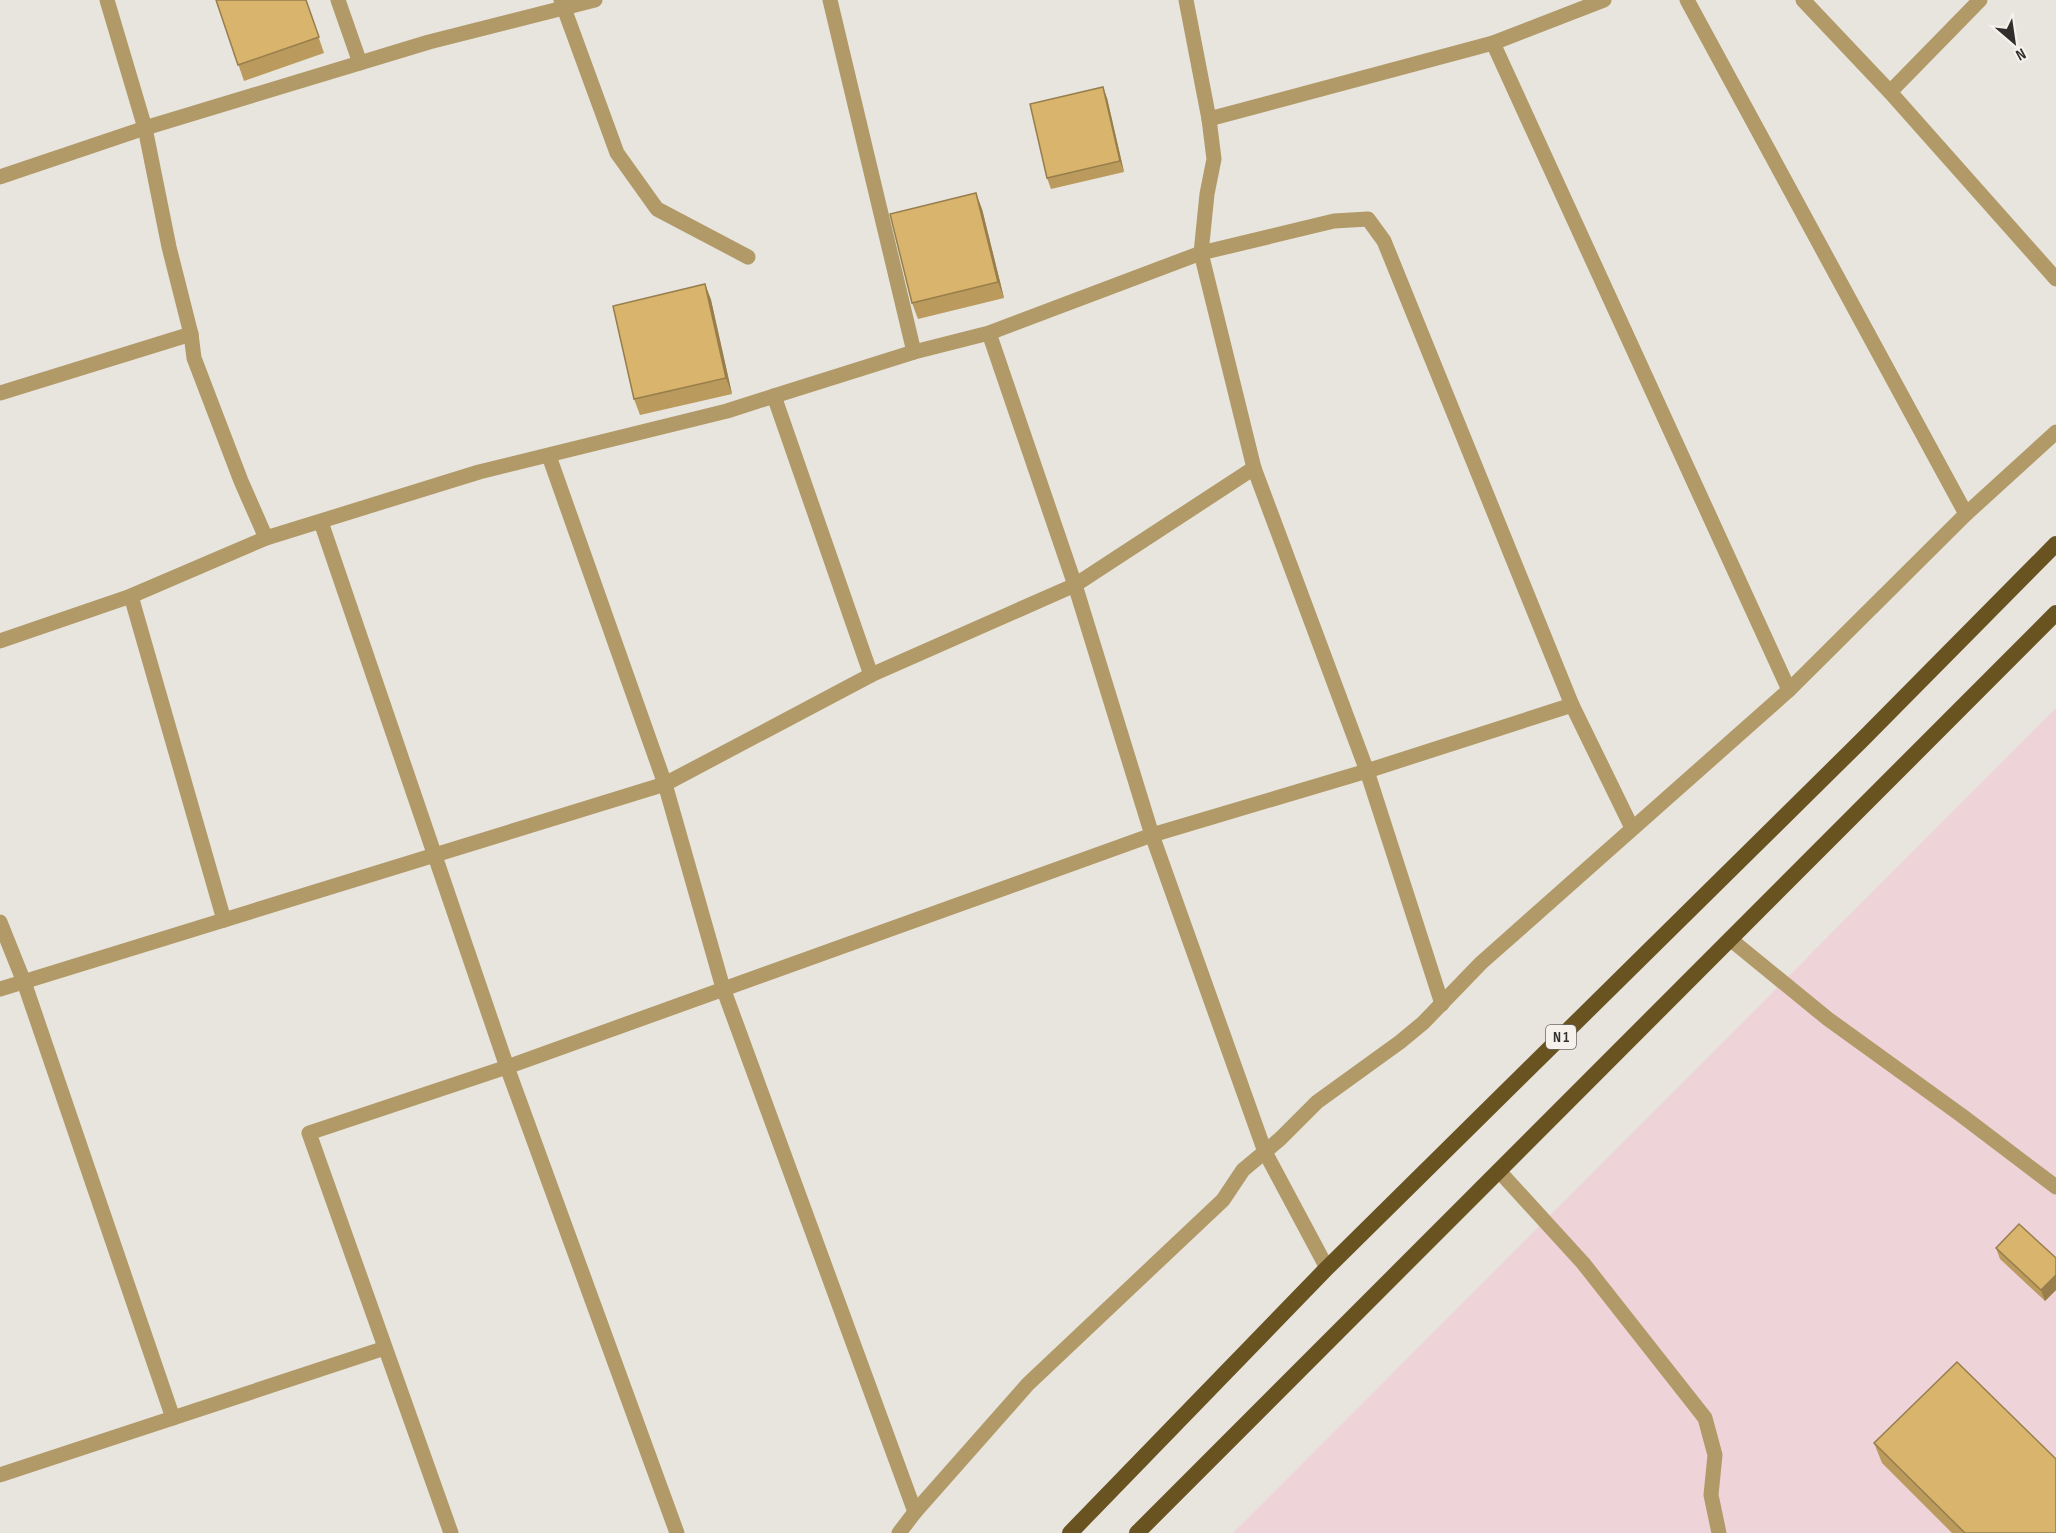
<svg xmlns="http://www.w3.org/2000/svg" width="2056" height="1533" font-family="'Sofia Sans Condensed',sans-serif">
<rect width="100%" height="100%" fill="#e8e5de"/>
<polygon fill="#eed4d9" points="2056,708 2056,1533 1233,1533"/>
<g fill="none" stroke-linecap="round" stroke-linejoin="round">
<g stroke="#b19a68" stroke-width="15">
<polyline points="1730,939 1828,1019 1961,1115 2056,1187"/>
<polyline points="1499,1171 1583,1263 1705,1418 1715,1455 1711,1495 1719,1533"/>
</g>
<g stroke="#b19a68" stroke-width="15">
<polyline points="107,0 145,128 169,247 191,334 194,358 241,481 266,538"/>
<polyline points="338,0 360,63"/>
<polyline points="561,0 617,153 657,209 748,257"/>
<polyline points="830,0 914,352"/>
<polyline points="1186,0 1209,119 1214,159 1207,194 1201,253 1254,468 1367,771 1442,1004"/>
<polyline points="1687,0 1966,514"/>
<polyline points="1803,0 1890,92 2056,279"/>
<polyline points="1493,43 1789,690"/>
<polyline points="1890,92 1980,0"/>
<polyline points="1209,119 1493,43 1604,0"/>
<polyline points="0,177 145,128 429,42 595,0"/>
<polyline points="989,333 1075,585 1152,835 1265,1152 1327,1268"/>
<polyline points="0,393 191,334"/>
<polyline points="774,396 914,352 989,333 1201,253 1334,221 1368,219 1384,241 1572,705 1632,828"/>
<polyline points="549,456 665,784 723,988 915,1512"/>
<polyline points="321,522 507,1067 677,1533"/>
<polyline points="131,596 224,920"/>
<polyline points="0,641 131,596 266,538 479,472 727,411 774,396 871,675"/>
<polyline points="0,922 24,982 173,1418"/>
<polyline points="0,989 665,784 871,675 1075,585 1254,468"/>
<polyline points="0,1475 385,1348"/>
<polyline points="451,1533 309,1133 507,1067 1152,835 1367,771 1572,705"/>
<polyline points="899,1533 915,1512 1028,1384 1223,1200 1243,1170 1280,1139 1317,1102 1400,1042 1423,1023 1481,963 1789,690 1966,514 2056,432"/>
</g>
<g stroke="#695321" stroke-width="16">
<polyline points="1070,1533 1327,1268 1862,740 2056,544"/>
<polyline points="1137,1533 2056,613"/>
</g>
</g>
<g fill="#ba9b5d">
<polygon points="216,0 306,0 324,53 244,81"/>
<polygon points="1107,98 1124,172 1051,189 1047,178"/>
<polygon points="982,209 1004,298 918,319 912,303"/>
<polygon points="705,284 711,300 732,394 640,415 634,399"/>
<polygon points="1996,1248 2056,1258 2056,1290 2045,1301 2000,1259"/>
<polygon points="1874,1443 2056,1533 1952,1533 1882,1463"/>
</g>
<g fill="#977e4c">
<polygon points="1103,87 1107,98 1124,172 1120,161"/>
<polygon points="976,193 982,209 1004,298 998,282"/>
<polygon points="705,284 711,300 732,394 726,378"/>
<polygon points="2056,1275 2056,1290 2045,1301 2041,1290"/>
</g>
<g fill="#d8b46c" stroke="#977e4c" stroke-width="1.5">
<polygon points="216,0 306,0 319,37 238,65"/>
<polygon points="1103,87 1120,161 1047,178 1030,104"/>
<polygon points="976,193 998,282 912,303 890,214"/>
<polygon points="705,284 726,378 634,399 613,306"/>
<polygon points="2019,1224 2056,1258 2056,1275 2041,1290 1996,1248"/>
<polygon points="1957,1362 2056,1459 2056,1533 1965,1533 1874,1443"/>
</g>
<g text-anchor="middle" stroke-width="4.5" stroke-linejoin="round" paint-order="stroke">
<rect fill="#f6f2eb" stroke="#6c6a66" stroke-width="1.5" x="1546" y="1025" width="30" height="24" rx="4.5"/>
<g font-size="15" font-weight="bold" fill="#312f2d">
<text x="1561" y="1042">N 1</text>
</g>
</g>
<g transform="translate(2014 42) rotate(151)" stroke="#f6f2eb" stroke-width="4.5" paint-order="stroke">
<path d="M0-4.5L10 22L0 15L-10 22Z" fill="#312f2d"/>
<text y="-9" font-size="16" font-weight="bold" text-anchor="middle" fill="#312f2d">N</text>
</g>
</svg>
